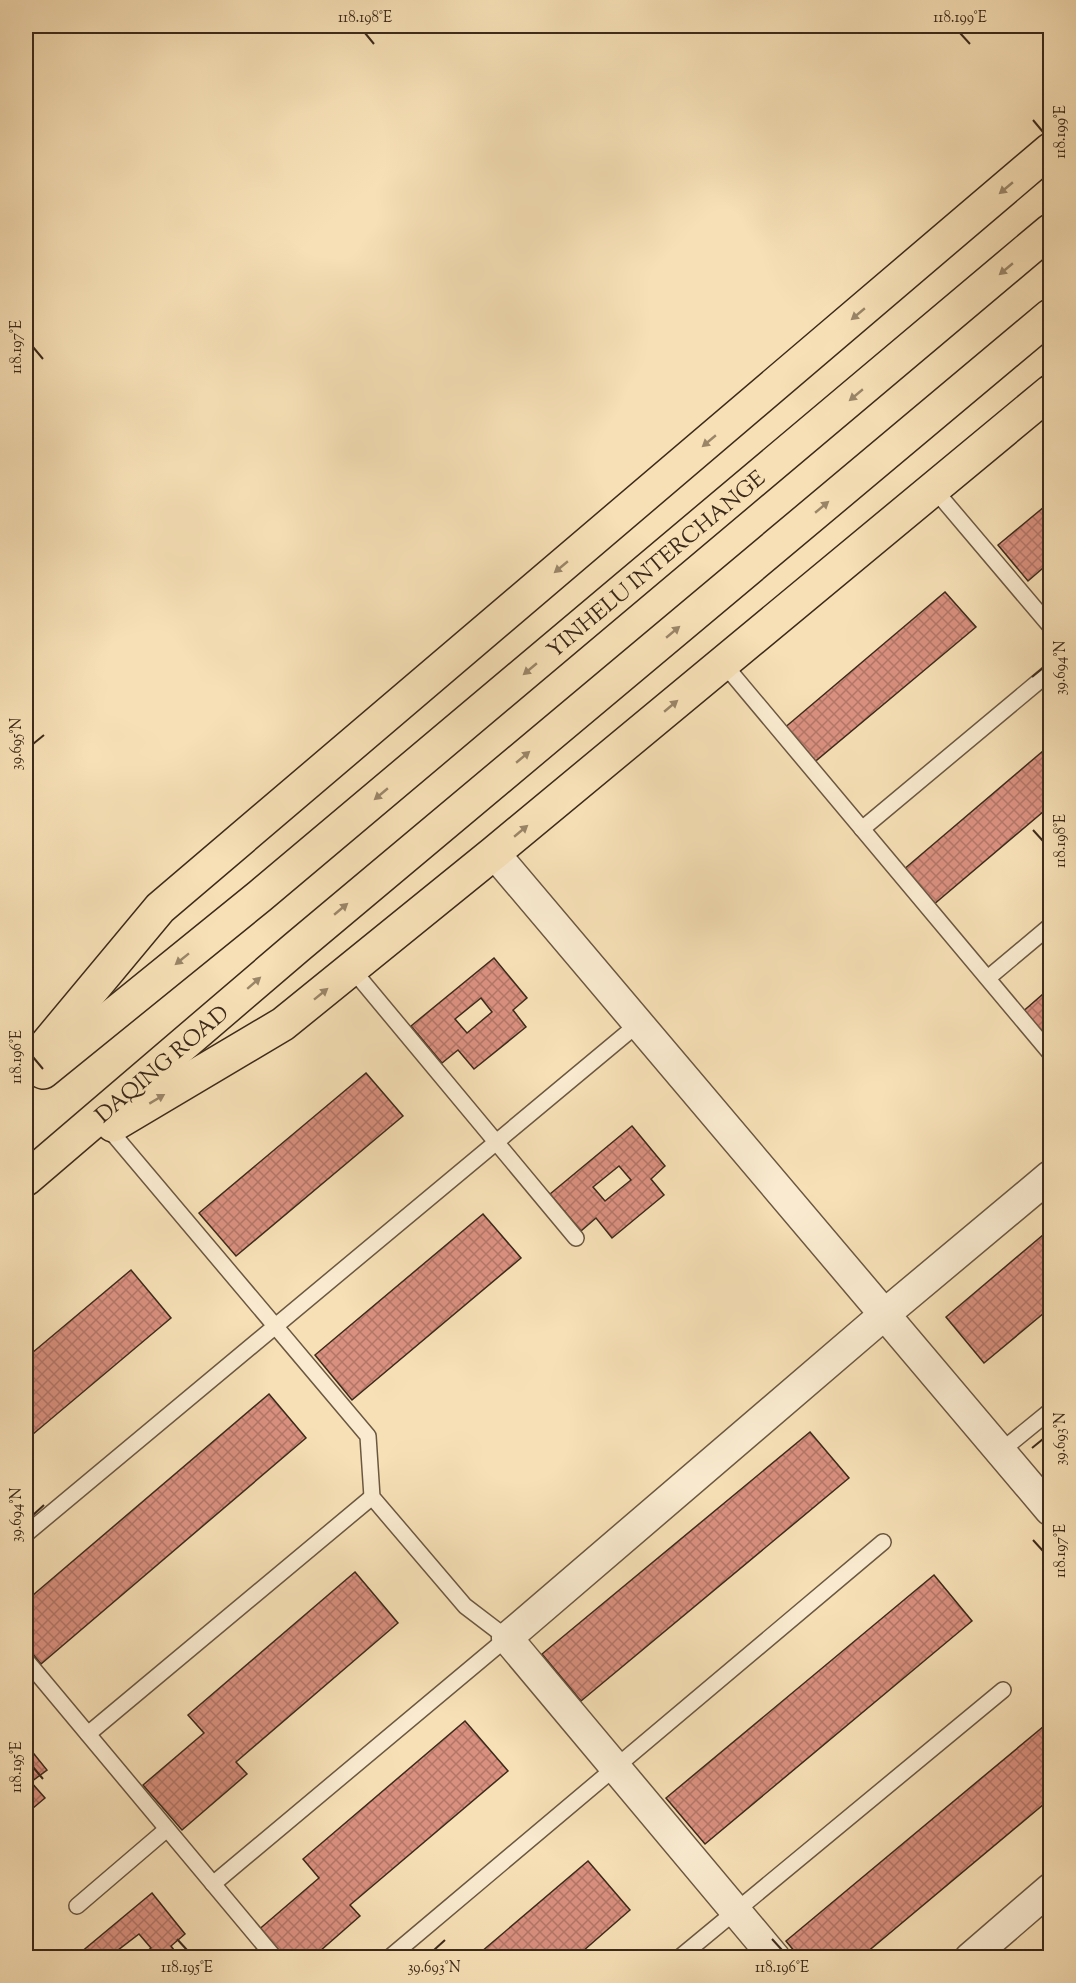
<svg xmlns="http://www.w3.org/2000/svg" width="1076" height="1983" font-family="'Sorts Mill Goudy',serif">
<defs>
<pattern id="building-cross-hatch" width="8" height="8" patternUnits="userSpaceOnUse" patternTransform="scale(1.5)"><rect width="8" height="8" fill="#da907f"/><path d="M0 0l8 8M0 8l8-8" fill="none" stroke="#b27667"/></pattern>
</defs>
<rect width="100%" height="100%" fill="#f7e0b6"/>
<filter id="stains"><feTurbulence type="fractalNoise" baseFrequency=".00333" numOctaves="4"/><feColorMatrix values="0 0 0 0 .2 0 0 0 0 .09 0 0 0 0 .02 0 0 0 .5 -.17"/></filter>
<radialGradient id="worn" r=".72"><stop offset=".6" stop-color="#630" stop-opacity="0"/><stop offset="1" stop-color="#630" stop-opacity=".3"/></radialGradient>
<g fill="url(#building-cross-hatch)" stroke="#3c2a1b" stroke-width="1.5" fill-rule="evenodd">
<polygon points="1050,502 1050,562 1028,581 998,545"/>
<polygon points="945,592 976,627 805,770 776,735"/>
<polygon points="1050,745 1050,806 926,911 896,876"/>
<path d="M494,958L527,998L513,1010L526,1027L474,1069L458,1050L442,1063L411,1026ZM481,998L492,1012L467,1033L455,1019Z"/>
<polygon points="1050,988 1050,1048 1020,1014"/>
<polygon points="366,1073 403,1116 236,1256 199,1213"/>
<path d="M632,1126L665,1166L651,1179L664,1195L612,1238L596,1218L581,1231L550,1194ZM619,1166L631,1180L605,1201L593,1187Z"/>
<polygon points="483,1214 521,1258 352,1400 315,1355"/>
<polygon points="1050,1229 1050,1308 984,1363 946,1317"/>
<polygon points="131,1270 171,1318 26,1440 26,1358"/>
<polygon points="269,1394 306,1438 41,1664 26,1646 26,1601"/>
<polygon points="810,1432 849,1478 581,1701 542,1654"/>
<polygon points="355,1572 398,1623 236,1762 247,1774 182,1830 143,1785 204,1733 188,1715"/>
<polygon points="934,1575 972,1621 705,1844 666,1798"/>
<polygon points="465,1721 508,1771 350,1905 360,1916 312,1958 279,1958 256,1932 319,1878 303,1859"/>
<polygon points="1050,1721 1050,1799 860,1958 800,1958 786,1941"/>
<polygon points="26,1744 47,1770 31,1782 45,1798 26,1814"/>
<polygon points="588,1861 630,1910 575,1958 474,1958"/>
<polygon points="152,1893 185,1934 171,1946 180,1958 138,1958 151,1948 139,1934 113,1954 116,1958 74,1958"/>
</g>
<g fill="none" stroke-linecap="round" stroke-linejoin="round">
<defs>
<g id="service">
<polyline points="934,489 1050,626"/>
<polyline points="723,663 1050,1053"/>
<polyline points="862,829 1050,672"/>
<polyline points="352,969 576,1238"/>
<polyline points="988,978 1050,926"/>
<polyline points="108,1128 368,1436 372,1497 465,1606 507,1638 213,1884"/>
<polyline points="1001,1451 1050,1411"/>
<polyline points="26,1534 638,1024"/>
<polyline points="26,1660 275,1958"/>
<polyline points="88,1734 372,1497"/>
<polyline points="77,1906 167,1829"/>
<polyline points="389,1958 883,1542"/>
<polyline points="679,1958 1003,1690"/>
</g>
<g id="minor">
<polyline points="494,853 1050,1510"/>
<polyline points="775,1958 507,1638 885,1314 1050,1176"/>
<polyline points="970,1958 1050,1889"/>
</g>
<g id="primary">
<polyline points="26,1069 160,908 1050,150"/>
<path id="s1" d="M43,1072L260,896L1050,231"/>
<polyline points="113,1125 283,1024 494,853 1050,392"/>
<path id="s2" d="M26,1179L297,947L1050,316"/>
</g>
</defs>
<use href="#service" stroke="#6b5842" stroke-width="18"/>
<use href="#minor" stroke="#6b5842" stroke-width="33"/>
<use href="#primary" stroke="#3c2a1b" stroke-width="36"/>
<use href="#service" stroke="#faebd0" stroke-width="15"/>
<use href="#minor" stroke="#faebd0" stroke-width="30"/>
<use href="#primary" stroke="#f7e0b6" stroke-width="33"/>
</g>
<defs><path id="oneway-solid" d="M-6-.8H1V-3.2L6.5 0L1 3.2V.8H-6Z" transform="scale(1.5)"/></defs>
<g fill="#9a8568">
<use href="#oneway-solid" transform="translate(1006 188) rotate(140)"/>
<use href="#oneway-solid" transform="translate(1006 269) rotate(140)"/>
<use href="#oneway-solid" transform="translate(858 314) rotate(140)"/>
<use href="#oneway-solid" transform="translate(856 395) rotate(140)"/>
<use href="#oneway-solid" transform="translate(709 441) rotate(140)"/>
<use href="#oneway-solid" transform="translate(822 507) rotate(-40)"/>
<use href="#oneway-solid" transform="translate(561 567) rotate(140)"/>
<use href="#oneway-solid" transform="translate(673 632) rotate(-40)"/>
<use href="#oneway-solid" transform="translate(530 669) rotate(140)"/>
<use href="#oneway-solid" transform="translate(671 706) rotate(-40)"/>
<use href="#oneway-solid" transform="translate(523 757) rotate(-40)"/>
<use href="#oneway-solid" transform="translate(381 794) rotate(140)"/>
<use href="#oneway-solid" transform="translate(521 831) rotate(-40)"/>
<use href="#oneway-solid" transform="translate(341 909) rotate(-40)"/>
<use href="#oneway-solid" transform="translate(182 959) rotate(141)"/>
<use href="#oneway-solid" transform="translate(254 983) rotate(-41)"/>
<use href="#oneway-solid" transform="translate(321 994) rotate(-39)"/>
<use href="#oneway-solid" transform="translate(157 1099) rotate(-31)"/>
</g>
<path fill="none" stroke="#3c2a1b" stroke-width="2" d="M365,33L374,44M960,33L970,44M1033,120L1043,132M33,347L43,359M1032,677L1043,668M33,744L44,735M1033,830L1043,841M33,1057L43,1069M1032,1448L1043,1439M33,1515L44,1505M1033,1540L1043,1551M33,1767L43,1779M177,1939L187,1950M772,1939L782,1950M434,1950L445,1940"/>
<g text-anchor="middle" stroke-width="4.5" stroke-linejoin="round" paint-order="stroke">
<g font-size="22" fill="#3c2a1b" stroke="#faebd0">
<text dy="8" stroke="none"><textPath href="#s1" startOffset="796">YINHELU INTERCHANGE</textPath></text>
<text dy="8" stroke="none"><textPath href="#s2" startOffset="178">DAQING ROAD</textPath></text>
</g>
</g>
<rect width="1076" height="1983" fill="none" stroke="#f7e0b6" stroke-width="66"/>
<rect x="33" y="33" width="1010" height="1917" fill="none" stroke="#3c2a1b" stroke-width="2"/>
<g font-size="15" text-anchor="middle" fill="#3c2a1b">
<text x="365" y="22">118.198°E</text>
<text x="960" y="22">118.199°E</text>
<text transform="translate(1060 132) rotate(-90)" y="5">118.199°E</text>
<text transform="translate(16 347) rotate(-90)" y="5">118.197°E</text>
<text transform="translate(1060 668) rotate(-90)" y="5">39.694°N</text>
<text transform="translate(16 744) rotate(-90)" y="5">39.695°N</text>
<text transform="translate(1060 841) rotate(-90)" y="5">118.198°E</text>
<text transform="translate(16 1057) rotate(-90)" y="5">118.196°E</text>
<text transform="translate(1060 1439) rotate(-90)" y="5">39.693°N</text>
<text transform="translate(16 1515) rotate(-90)" y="5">39.694°N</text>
<text transform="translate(1060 1551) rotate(-90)" y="5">118.197°E</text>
<text transform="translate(16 1767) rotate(-90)" y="5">118.195°E</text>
<text x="187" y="1972">118.195°E</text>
<text x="434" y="1972">39.693°N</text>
<text x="782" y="1972">118.196°E</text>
</g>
<rect width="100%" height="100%" filter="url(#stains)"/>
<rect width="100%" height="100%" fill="url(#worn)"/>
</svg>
